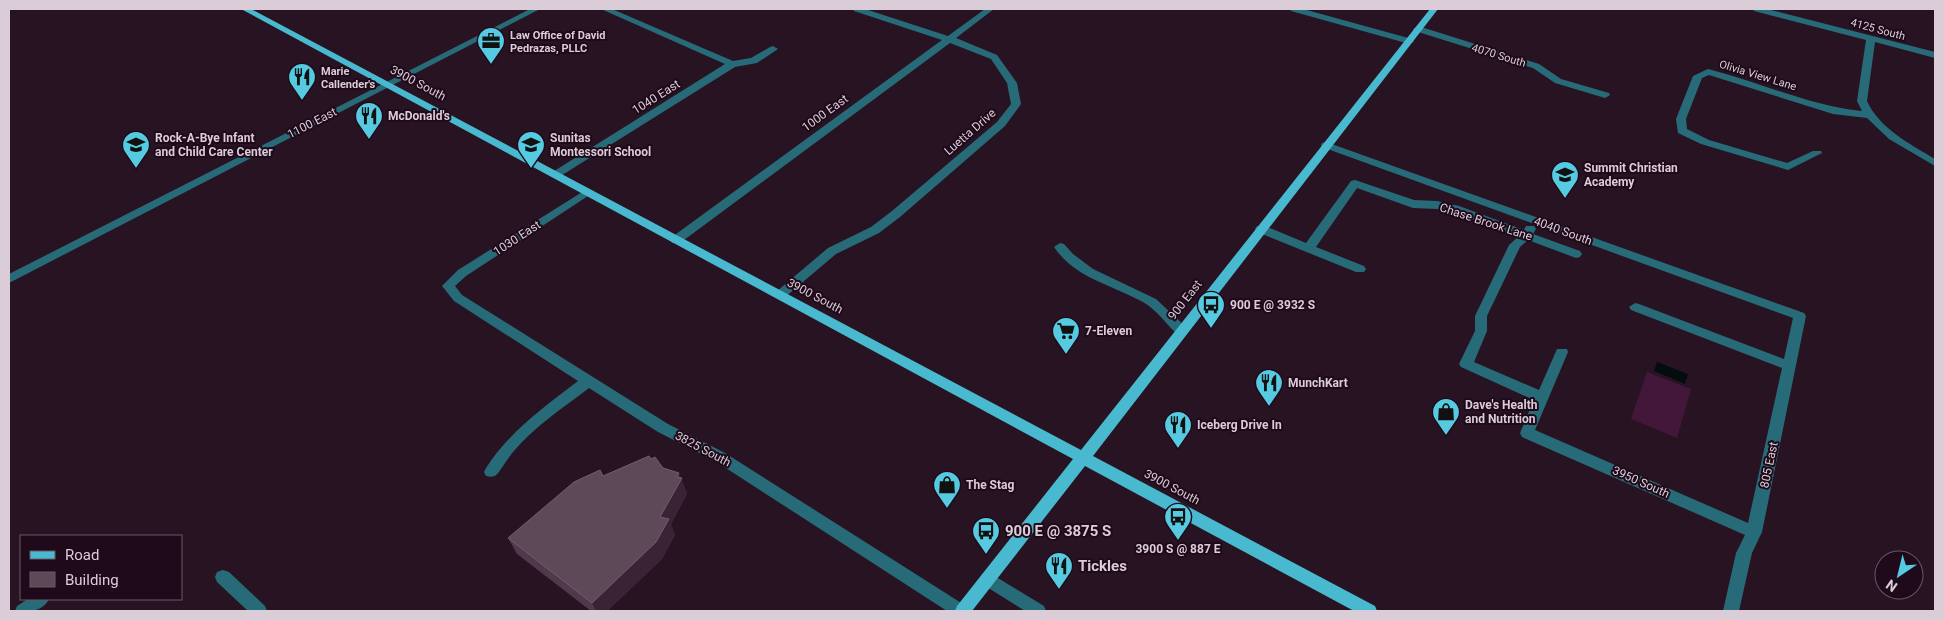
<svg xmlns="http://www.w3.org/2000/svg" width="1944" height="620" font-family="Roboto,sans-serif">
<rect width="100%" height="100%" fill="#281323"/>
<polygon fill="#42173a" points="1647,372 1691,389 1677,438 1631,419"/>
<polygon fill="#030d10" points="1657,362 1688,374 1685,384 1654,371"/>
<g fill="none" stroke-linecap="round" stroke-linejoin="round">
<g fill="#286b78" fill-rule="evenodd">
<polygon points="530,9 540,9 9,283 9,274"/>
<polygon points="601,9 612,9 733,61 751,58 770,47 773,46 778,49 757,63 735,67 559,177 551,177 550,175 551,173 725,64"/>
<polygon points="853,9 865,9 948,36 985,9 994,9 956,38 997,55 1017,83 1021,104 1005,126 900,217 879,233 836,254 784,298 780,299 774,295 776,292 828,248 871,227 892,211 997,122 1011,104 1007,83 991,59 950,43 680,243 672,243 670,240 672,237 942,40 854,11"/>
<polygon points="1290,9 1303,9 1412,39 1414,41 1412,43 1406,43 1291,11"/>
<path d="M1753,9H1767L1935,52V58L1875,42L1867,101C1879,128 1910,144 1935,159V166L1889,139L1867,118L1833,114L1709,75L1702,78L1686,119L1687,129L1709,140L1787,163L1813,151H1821L1822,153L1788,170L1701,144L1678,133L1676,119L1693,76L1708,69C1759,82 1810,106 1862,111L1857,101L1866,40L1754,11Z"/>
<polygon points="1418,26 1539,64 1561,79 1609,93 1610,95 1605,98 1555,83 1533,68 1415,31 1413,29"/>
<polygon points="1326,142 1804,313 1806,316 1762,532 1752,553 1739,611 1723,611 1736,553 1745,535 1522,437 1520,433 1534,400 1461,367 1459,364 1475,331 1475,316 1509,245 1518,237 1452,212 1437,209 1413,208 1357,188 1316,247 1364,266 1366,269 1364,272 1356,272 1257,232 1255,229 1257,226 1265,226 1306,243 1351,181 1355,180 1414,200 1437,201 1459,206 1524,230 1526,226 1534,226 1536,229 1533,234 1580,251 1582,254 1580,257 1576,258 1528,240 1520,247 1487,316 1487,331 1474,362 1539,390 1557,349 1567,349 1568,352 1535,430 1748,523 1782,368 1631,310 1629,307 1635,303 1639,304 1784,359 1793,318 1322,147 1321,145 1322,143"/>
<path d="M587,189L591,190L593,192L591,194L466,276L455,286L462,295L668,424L725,453L966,606L968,611H947L715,461L658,432L589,388C559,411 524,433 503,466C498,473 496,479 486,476L484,472L486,468C510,431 544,407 578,381L454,301L442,286L458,270Z"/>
<path d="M1060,243L1064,244L1073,254L1093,269L1156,299L1187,328L1188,331L1187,334H1177C1166,324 1157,310 1143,302C1112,285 1075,278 1054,247Z"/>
<polygon points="223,570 229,572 265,606 267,611 248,611 217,582 215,577 217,572"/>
<polygon points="988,572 1044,606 1046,611 1025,611 982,584 980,579 982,574"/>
<path d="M28,599H49C42,613 28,611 15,611L17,606Z"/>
</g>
<polygon fill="#48b9ce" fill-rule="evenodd" points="241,9 251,9 1081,450 1430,9 1438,9 1093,456 1375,606 1377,611 1354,611 1085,466 972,611 955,611 957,606 1073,459"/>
</g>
<polygon fill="#50394a" points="651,459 663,468 681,478 687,494 671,524 675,535 662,559 607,611 591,611 517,554 508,538 603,476"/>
<polygon fill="#392334" points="679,473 687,494 671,524 675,535 662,559 607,611 596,611 592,603 660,517"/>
<polygon fill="#5e4959" stroke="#725e6d" points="649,456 651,459 655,457 663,468 679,473 677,477 682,478 660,517 669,519 656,542 592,603 508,538 574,482 600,470 603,476"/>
<defs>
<symbol id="office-pin" viewBox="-11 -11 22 30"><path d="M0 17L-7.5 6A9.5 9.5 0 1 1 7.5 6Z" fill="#55cae0" stroke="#1e0a1a"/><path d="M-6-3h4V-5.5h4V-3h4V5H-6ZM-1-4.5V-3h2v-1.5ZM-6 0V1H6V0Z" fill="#111"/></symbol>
<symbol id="restaurant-pin" viewBox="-11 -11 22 30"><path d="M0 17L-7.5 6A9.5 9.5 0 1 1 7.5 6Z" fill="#55cae0" stroke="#1e0a1a"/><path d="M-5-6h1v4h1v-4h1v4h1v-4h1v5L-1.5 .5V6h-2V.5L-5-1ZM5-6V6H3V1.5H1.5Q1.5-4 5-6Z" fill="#111"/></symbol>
<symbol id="school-pin" viewBox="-11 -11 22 30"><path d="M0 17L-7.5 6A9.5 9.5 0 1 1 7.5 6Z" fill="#55cae0" stroke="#1e0a1a"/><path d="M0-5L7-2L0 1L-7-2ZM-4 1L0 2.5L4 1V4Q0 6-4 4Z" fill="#111"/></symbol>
<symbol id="bus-pin" viewBox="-11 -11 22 30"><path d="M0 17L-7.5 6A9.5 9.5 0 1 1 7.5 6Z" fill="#55cae0" stroke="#1e0a1a"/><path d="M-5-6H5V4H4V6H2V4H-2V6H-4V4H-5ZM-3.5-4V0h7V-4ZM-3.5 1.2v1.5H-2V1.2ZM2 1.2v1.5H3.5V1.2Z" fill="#111"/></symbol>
<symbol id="supermarket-pin" viewBox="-11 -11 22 30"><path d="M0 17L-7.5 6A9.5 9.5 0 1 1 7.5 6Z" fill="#55cae0" stroke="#1e0a1a"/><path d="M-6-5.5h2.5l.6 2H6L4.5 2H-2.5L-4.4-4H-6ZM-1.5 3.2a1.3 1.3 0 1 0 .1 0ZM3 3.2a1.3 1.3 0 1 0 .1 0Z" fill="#111"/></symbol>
<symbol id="shop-pin" viewBox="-11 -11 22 30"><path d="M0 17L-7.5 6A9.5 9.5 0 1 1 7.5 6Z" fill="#55cae0" stroke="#1e0a1a"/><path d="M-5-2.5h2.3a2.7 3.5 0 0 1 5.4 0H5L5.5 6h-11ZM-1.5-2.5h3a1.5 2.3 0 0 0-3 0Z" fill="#111"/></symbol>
</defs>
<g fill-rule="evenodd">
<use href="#office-pin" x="475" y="25" width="32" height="43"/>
<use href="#restaurant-pin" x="286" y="61" width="32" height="43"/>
<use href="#restaurant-pin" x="353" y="100" width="32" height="43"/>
<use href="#school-pin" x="120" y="129" width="32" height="43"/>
<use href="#school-pin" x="515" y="129" width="32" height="43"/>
<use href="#school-pin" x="1549" y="159" width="32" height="43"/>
<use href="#bus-pin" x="1195" y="289" width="32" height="43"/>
<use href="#supermarket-pin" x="1050" y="315" width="32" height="43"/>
<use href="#restaurant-pin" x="1253" y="367" width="32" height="43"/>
<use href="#shop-pin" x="1430" y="396" width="32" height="43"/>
<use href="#restaurant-pin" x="1162" y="409" width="32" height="43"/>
<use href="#shop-pin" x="931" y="469" width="32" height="43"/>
<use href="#bus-pin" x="1162" y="501" width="32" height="43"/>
<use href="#bus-pin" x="970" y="515" width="32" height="43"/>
<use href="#restaurant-pin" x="1043" y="550" width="32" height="43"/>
</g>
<g text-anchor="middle" stroke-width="4" stroke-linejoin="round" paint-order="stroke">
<g font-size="11" fill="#dbcdd7" stroke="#1e0a1a">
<text transform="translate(1878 29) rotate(15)" y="4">4125 South</text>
<text transform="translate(1499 55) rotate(17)" y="4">4070 South</text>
<text transform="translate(1758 75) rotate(17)" y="4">Olivia View Lane</text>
</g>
<g font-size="11" font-weight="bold" fill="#dbcdd7" stroke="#1e0a1a" text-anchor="start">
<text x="510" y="39">Law Office of David<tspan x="510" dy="13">Pedrazas, PLLC</tspan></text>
<text x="321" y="75">Marie<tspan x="321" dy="13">Callender's</tspan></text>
</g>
<g font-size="12" fill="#dbcdd7" stroke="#1e0a1a">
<text transform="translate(418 83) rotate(28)" y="4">3900 South</text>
<text transform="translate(656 97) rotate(-32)" y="4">1040 East</text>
<text transform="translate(825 113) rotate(-36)" y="4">1000 East</text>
<text transform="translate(312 123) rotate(-27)" y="4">1100 East</text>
<text transform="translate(970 132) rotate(-41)" y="4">Luetta Drive</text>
<text transform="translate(1486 222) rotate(18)" y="4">Chase Brook Lane</text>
<text transform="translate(1563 231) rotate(20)" y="4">4040 South</text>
<text transform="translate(517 238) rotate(-33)" y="4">1030 East</text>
<text transform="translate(815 296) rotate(28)" y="4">3900 South</text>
<text transform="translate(1185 300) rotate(-52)" y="4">900 East</text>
<text transform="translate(703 449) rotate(28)" y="4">3825 South</text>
<text transform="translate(1769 465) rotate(-78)" y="4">805 East</text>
<text transform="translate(1641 482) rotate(24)" y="4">3950 South</text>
<text transform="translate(1172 487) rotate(28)" y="4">3900 South</text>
</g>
<g font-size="12" font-weight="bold" fill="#dbcdd7" stroke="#1e0a1a" text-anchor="start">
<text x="388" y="120">McDonald's</text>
<text x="155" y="142">Rock-A-Bye Infant<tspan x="155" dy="14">and Child Care Center</tspan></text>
<text x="550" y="142">Sunitas<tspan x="550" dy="14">Montessori School</tspan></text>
<text x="1584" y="172">Summit Christian<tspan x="1584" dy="14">Academy</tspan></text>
<text x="1230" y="309">900 E @ 3932 S</text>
<text x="1085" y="335">7-Eleven</text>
<text x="1288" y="387">MunchKart</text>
<text x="1465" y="409">Dave's Health<tspan x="1465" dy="14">and Nutrition</tspan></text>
<text x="1197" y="429">Iceberg Drive In</text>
<text x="966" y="489">The Stag</text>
<text x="1178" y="553" text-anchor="middle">3900 S @ 887 E</text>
</g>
<g font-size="15" font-weight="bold" fill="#dbcdd7" stroke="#1e0a1a" text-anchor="start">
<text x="1005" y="536">900 E @ 3875 S</text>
<text x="1078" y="571">Tickles</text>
</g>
</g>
<rect width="1944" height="620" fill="none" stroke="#dbcdd7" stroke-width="20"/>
<rect x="20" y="535" width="162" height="65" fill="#1e0a1a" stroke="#6a5866"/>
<rect x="30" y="551" width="25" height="8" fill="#48b9ce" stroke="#6a5866"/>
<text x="65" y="560" font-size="15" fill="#dbcdd7">Road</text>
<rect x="30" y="572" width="25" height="15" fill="#5e4959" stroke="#6a5866"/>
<text x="65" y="585" font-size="15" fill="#dbcdd7">Building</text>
<g transform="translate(1899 575) rotate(215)"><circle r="24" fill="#1e0a1a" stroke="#6a5866"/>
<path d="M0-4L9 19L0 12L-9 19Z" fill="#55cae0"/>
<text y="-8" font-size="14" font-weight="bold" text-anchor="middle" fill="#dbcdd7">N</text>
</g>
</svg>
